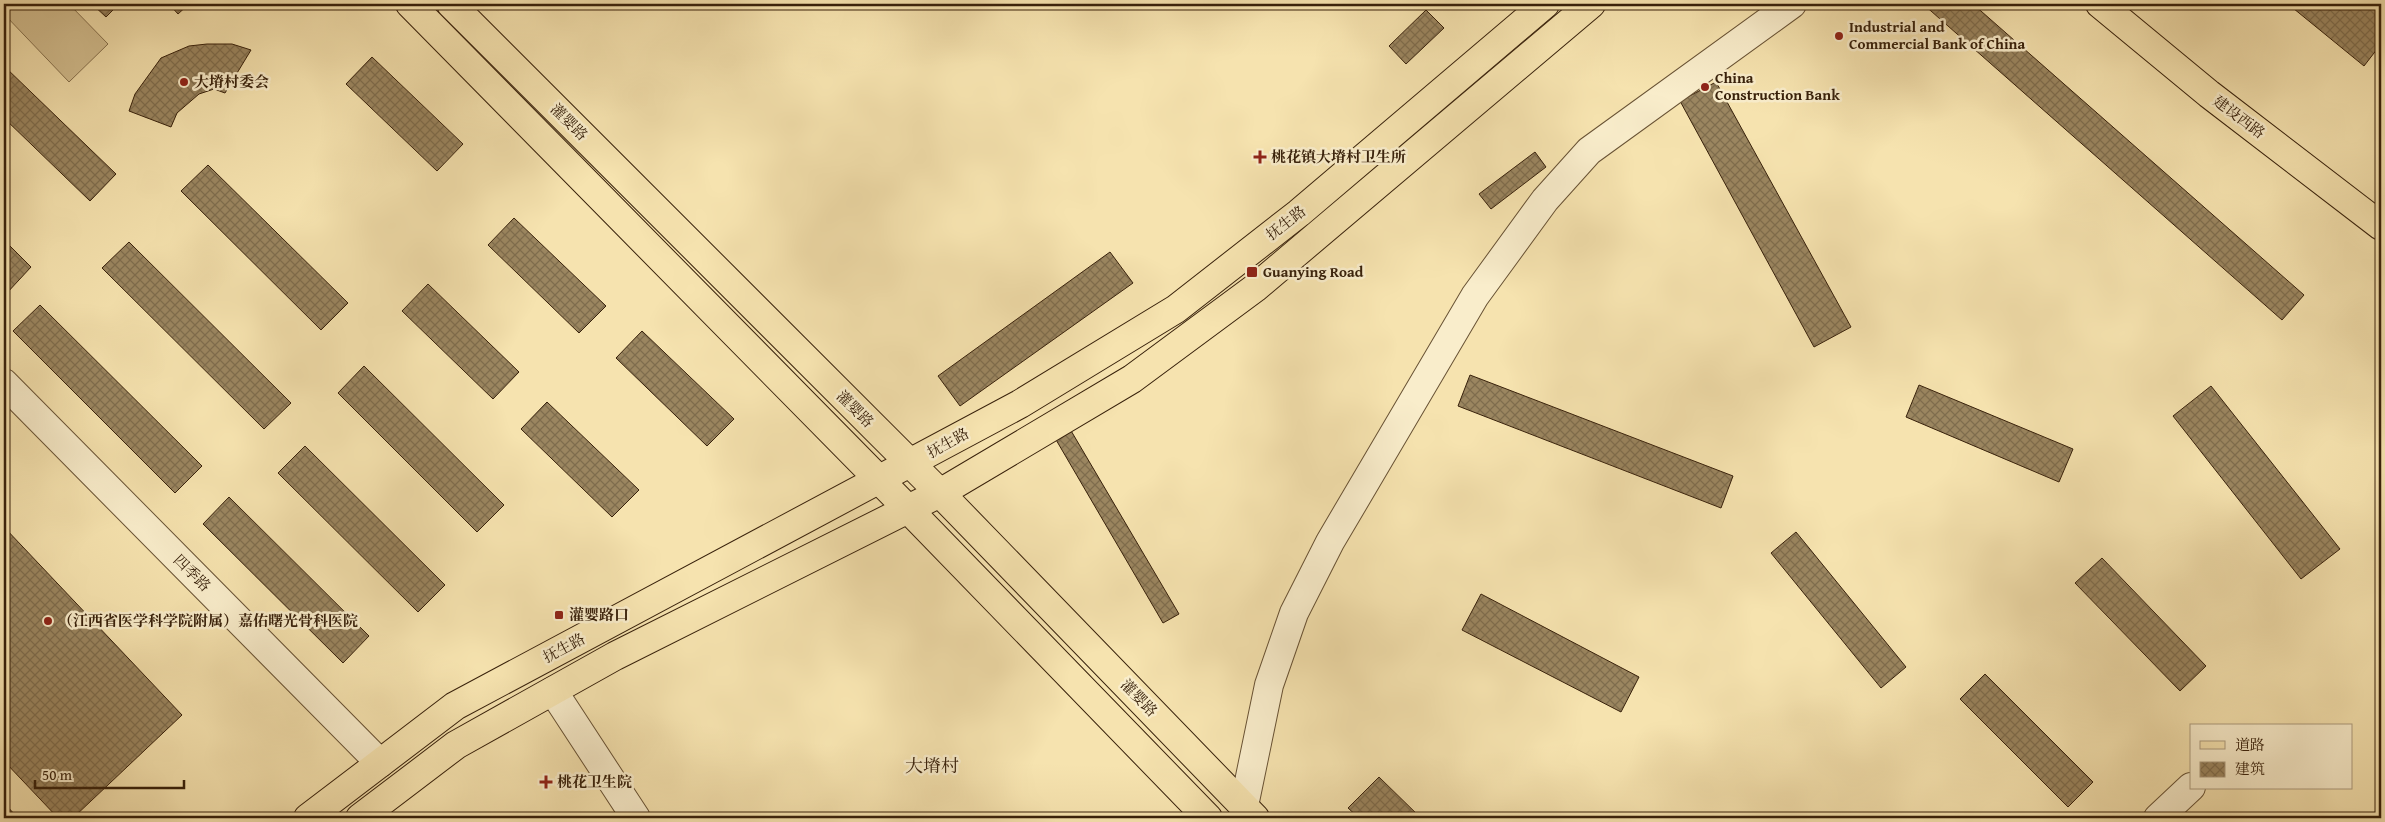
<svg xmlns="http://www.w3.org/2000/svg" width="2385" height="822" font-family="'Gentium Book Plus','Noto Serif SC',serif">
<defs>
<pattern id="building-cross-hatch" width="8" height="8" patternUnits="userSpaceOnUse" patternTransform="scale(1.25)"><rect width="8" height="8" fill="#9b8660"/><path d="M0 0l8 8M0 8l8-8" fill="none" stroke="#7f6d4d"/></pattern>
</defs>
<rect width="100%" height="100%" fill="#f6e3af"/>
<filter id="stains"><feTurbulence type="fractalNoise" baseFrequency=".004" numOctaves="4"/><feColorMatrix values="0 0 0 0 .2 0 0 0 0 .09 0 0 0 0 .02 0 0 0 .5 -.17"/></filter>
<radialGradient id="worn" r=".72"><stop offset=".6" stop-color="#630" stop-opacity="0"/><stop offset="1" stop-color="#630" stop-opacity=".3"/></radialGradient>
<polygon fill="#d6c293" stroke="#87724f" points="7,4 69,4 108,44 69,82 4,14 4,7"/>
<g fill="url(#building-cross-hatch)" stroke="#38210b">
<polygon points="92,4 119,4 106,17"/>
<polygon points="169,4 189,4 178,14"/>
<polygon points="1923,4 1973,4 2304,295 2282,320"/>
<polygon points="2288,4 2381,4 2381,44 2364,66"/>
<polygon points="1426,10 1444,28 1406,64 1389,46"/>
<polygon points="207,44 232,44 251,50 225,93 214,89 199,94 177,113 171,127 129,111 135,94 161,58 189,46"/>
<polygon points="372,57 463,144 437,171 346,84"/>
<polygon points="4,66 116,174 90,201 4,118"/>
<polygon points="1716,82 1851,327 1814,347 1680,101"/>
<polygon points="1535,152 1546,167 1491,209 1479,194"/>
<polygon points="208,165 348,303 321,330 181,191"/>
<polygon points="514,218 606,306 579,333 488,245"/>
<polygon points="4,240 31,267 6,294 4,292"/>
<polygon points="129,242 291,403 264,429 102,268"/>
<polygon points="1110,252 1133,283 960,406 938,376"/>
<polygon points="428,284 519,372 493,399 402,311"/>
<polygon points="40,305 202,466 175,493 13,331"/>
<polygon points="642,331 734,419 707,446 616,358"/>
<polygon points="364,366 504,505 477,532 338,393"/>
<polygon points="1470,375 1733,476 1721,508 1458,406"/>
<polygon points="1919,385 2073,449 2059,482 1906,417"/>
<polygon points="2211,386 2340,549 2301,579 2173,416"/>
<polygon points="547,402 639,490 612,517 521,429"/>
<polygon points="1070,429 1179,614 1163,623 1055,438"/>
<polygon points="305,446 445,585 418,612 278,473"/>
<polygon points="229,497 369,636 343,663 203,524"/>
<polygon points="4,527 182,715 73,818 58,818 4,761"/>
<polygon points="1796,532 1906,667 1881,688 1771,553"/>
<polygon points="2102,558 2206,666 2180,691 2075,583"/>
<polygon points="1481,594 1639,677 1621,712 1462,630"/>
<polygon points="1985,674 2093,782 2068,807 1960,699"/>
<polygon points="1379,777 1421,818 1359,818 1348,808"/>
<polygon points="4,803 18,818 4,818"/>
</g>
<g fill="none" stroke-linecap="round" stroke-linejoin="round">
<defs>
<g id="minor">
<polyline points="4,383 380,763"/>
<polyline points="553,691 636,818"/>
<polyline points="1244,806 1269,685 1294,613 1330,542 1475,296 1545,200 1589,151 1792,4"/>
<polyline points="2158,818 2191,787"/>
</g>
<g id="major">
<polyline points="410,4 908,509 1208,818"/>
<polyline points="451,4 940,493 1255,818"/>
<polyline points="2100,4 2209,94 2381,226"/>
<polyline points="308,818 455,706 1020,404 1176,309 1299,213 1545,4"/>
<polyline points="360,818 456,745 615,656 940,493 1132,379 1255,288 1591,4"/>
</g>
</defs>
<use href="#minor" stroke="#685234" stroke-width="30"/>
<use href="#major" stroke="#38210b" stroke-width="30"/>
<use href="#minor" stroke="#f9edcb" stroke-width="28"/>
<use href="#major" stroke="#f6e3af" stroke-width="28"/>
</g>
<g fill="#8f2418" stroke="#f9edcb" stroke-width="2">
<circle cx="1839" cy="36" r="5"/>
<circle cx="184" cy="82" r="5"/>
<circle cx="1705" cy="87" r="5"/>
<path d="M1257.5 149.5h5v5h5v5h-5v5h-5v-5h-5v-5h5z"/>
<rect x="1246" y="266" width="12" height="12" rx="2.5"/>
<rect x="554" y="610" width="10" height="10" rx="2.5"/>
<circle cx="48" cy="621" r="5"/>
<path d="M543.5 774.5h5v5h5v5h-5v5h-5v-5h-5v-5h5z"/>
</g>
<g text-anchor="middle" stroke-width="5" stroke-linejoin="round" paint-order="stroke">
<g font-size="15" font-weight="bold" fill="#38210b" stroke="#f9edcb" text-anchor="start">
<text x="1849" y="32">Industrial and<tspan x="1849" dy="17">Commercial Bank of China</tspan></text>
<text x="1715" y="83">China<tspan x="1715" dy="17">Construction Bank</tspan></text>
<text x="194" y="87">大塉村委会</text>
<text x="1271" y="162">桃花镇大塉村卫生所</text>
<text x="1263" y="277">Guanying Road</text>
<text x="569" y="620">灌婴路口</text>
<text x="58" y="626">（江西省医学科学院附属）嘉佑曙光骨科医院</text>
<text x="557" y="787">桃花卫生院</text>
</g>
<g font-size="15" fill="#38210b" stroke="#f9edcb">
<text transform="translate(2239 117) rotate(37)" y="5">建设西路</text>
<text transform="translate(569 122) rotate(45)" y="5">灌婴路</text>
<text transform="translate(1286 223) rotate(-38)" y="5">抚生路</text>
<text transform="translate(855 409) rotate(45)" y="5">灌婴路</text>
<text transform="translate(948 443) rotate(-29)" y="5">抚生路</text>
<text transform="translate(192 573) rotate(45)" y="5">四季路</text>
<text transform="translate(564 648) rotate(-28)" y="5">抚生路</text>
<text transform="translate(1139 698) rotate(46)" y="5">灌婴路</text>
</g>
<g font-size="18" fill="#38210b" stroke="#f9edcb">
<text x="932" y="772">大塉村</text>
</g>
</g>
<rect width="2385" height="822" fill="none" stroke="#f6e3af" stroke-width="20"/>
<rect x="5" y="5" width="2375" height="812" fill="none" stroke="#38210b" stroke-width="2.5"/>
<rect x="10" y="10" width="2365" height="802" fill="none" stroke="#38210b"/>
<rect x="2190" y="724" width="162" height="65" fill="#f9edcb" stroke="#ac9b7e"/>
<rect x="2200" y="741" width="25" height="8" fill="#f6e3af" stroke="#ac9b7e"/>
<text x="2235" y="750" font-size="15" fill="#38210b">道路</text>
<rect x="2200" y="762" width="25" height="15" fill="url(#building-cross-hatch)" stroke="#ac9b7e"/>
<text x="2235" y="774" font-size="15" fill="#38210b">建筑</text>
<path d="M35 780v8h149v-8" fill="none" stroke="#38210b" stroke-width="2.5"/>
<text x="42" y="780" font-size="15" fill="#38210b" stroke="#f9edcb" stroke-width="4" paint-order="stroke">50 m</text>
<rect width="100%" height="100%" filter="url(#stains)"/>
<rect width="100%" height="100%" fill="url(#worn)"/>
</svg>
